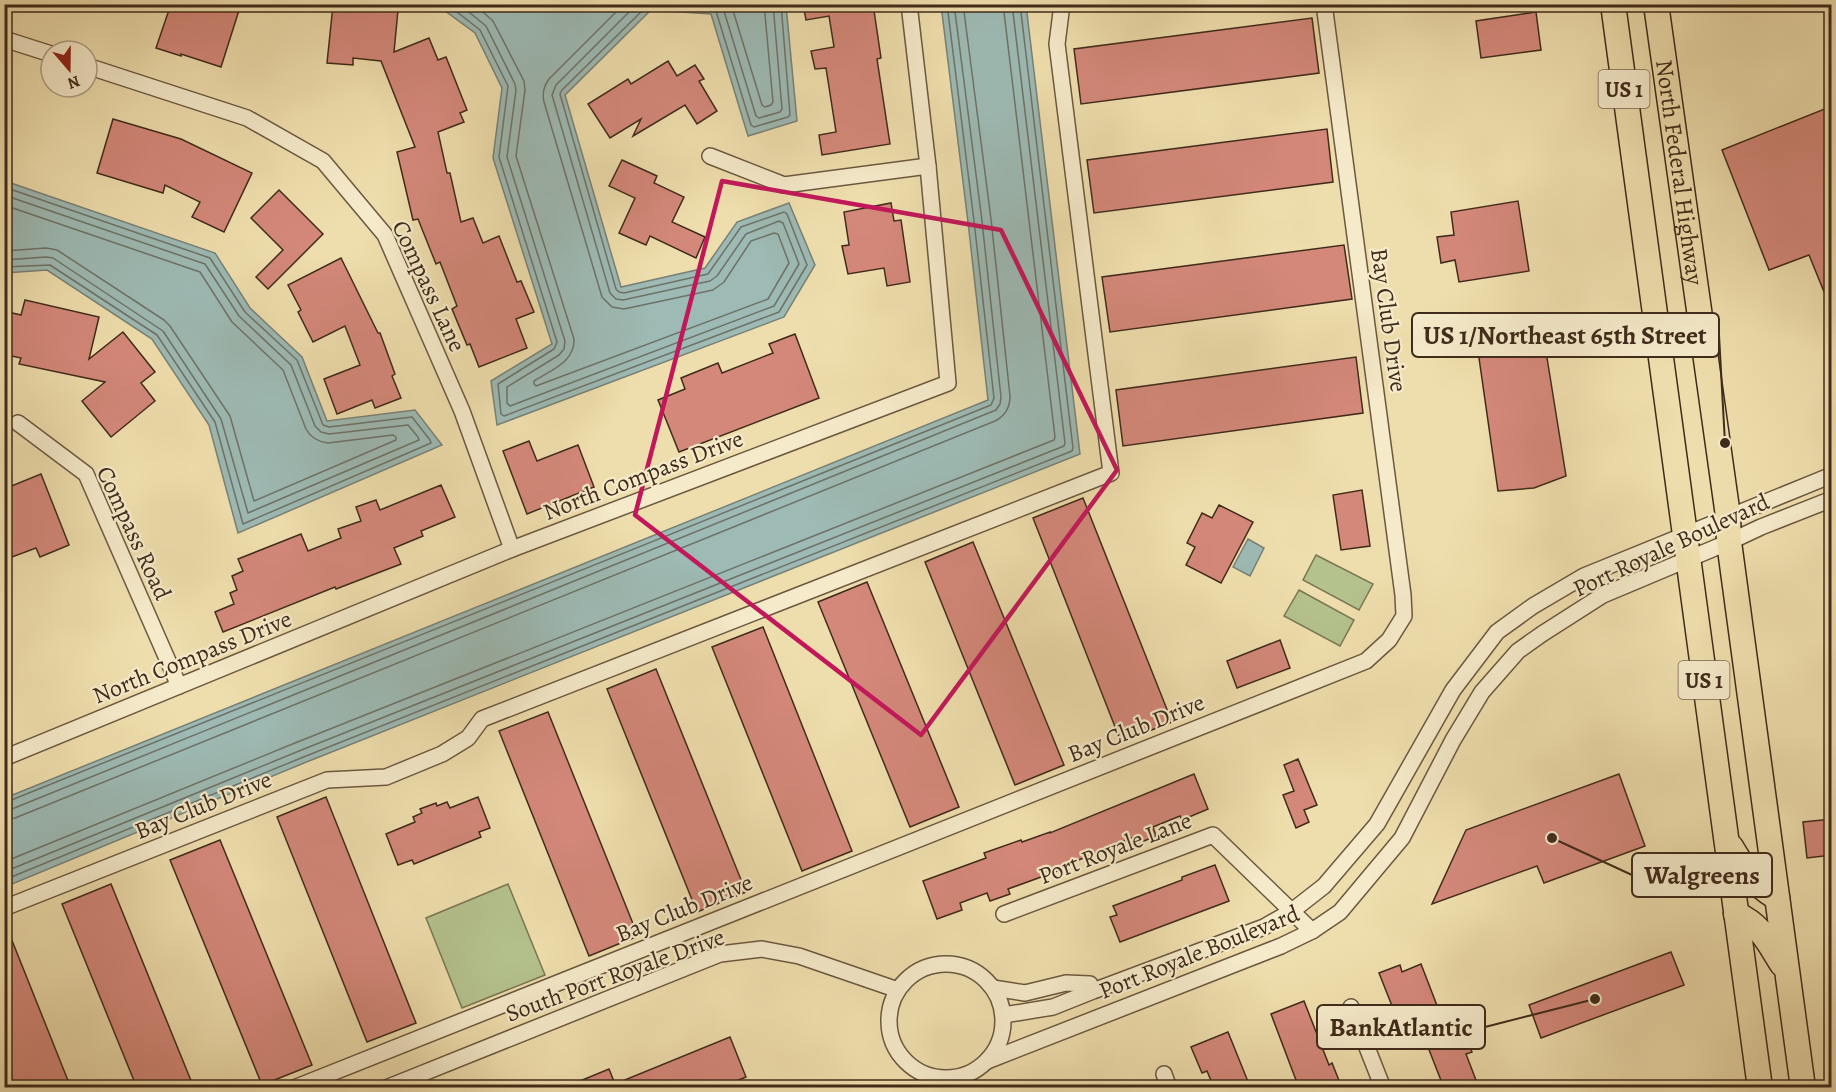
<svg xmlns="http://www.w3.org/2000/svg" width="1836" height="1092" font-family="Alegreya,serif">
<rect width="100%" height="100%" fill="#efdead"/>
<filter id="stains"><feTurbulence type="fractalNoise" baseFrequency=".00333" numOctaves="4"/><feColorMatrix values="0 0 0 0 .2 0 0 0 0 .09 0 0 0 0 .02 0 0 0 .5 -.17"/></filter>
<radialGradient id="worn" r=".72"><stop offset=".6" stop-color="#630" stop-opacity="0"/><stop offset="1" stop-color="#630" stop-opacity=".3"/></radialGradient>
<g fill="#b4c28e" stroke="#7a7654" stroke-width="1.5">
<polygon points="1316,555 1373,584 1359,610 1303,580"/>
<polygon points="1299,590 1354,620 1340,646 1284,616"/>
<polygon points="508,884 545,975 462,1008 426,918"/>
</g>
<g fill="#9dbab4" stroke="#788177" stroke-width="1.5">
<polygon points="437,5 786,5 797,121 748,136 711,14 651,10 565,95 621,287 705,268 737,222 789,203 815,265 784,317 497,425 491,381 552,344 493,158 502,88 475,33"/>
<polygon points="941,5 1026,5 1080,454 304,763 5,887 5,798 988,400 968,222"/>
<polygon points="5,181 215,253 250,308 302,357 327,421 415,410 442,445 238,533 209,425 152,339 47,270 5,273"/>
<polygon points="1248,539 1264,548 1250,576 1233,567"/>
</g>
<g fill="none" stroke-linecap="round" stroke-linejoin="round">
<g stroke="#6e7268" stroke-width="1.5">
<polyline points="447,4 480,30 508,86 499,157 557,342 554,349 498,384 501,414 504,416 779,312 807,265 787,214 784,212 741,227 708,274 624,293 619,292 616,289 560,94 562,90 649,4"/>
<polyline points="459,4 486,26 515,84 516,90 507,157 565,341 564,349 559,355 507,387 507,403 510,406 774,306 799,264 783,223 779,221 746,234 717,276 710,281 623,300 616,299 610,293 552,95 556,85 637,4"/>
<path d="M474,4L493,21L524,81L525,90L516,156L574,339C575,362 551,370 534,381V384L536,386L768,299L789,263L778,234L774,233L751,241L724,282L713,290L624,309L612,307L602,297L544,102C542,94 544,86 549,79L624,4"/>
<polyline points="660,4 711,8 716,11 751,125 754,127 788,117 790,115 781,4"/>
<polyline points="721,4 724,11 756,116 759,118 780,112 782,109 773,4"/>
<polyline points="731,4 762,105 765,107 771,105 773,102 764,4"/>
<polyline points="4,187 210,258 245,312 297,360 323,425 329,427 412,417 430,440 431,443 243,524 215,422 157,335 50,265 4,267"/>
<polyline points="4,195 205,264 239,316 291,365 315,426 321,432 329,434 408,425 418,437 419,440 248,513 221,419 163,331 53,258 46,257 4,260"/>
<path d="M4,205L200,272L232,322L283,370L306,429C311,438 318,442 328,443L393,435L396,437V440L254,501L230,416L170,326L164,320L57,250L46,248L4,251"/>
<polyline points="4,803 991,405 994,398 974,221 947,4"/>
<polyline points="4,810 12,809 996,410 1000,404 1001,397 982,221 954,4"/>
<path d="M4,819L15,818L995,421C1005,416 1010,408 1010,396L991,219L963,4"/>
<polyline points="4,862 295,743 1054,440 1055,437 1003,4"/>
<polyline points="4,872 299,751 1064,446 1065,443 1012,4"/>
<polyline points="4,880 301,758 1072,451 1073,448 1020,4"/>
</g>
</g>
<g fill="#d4887a" stroke="#402b1b" stroke-width="1.5">
<polygon points="171,4 199,4 215,10 217,4 241,4 221,67 181,54 181,56 156,48"/>
<polygon points="803,4 873,4 881,58 877,59 890,144 822,155 819,135 836,132 826,68 815,69 811,51 834,47 829,16 806,20"/>
<polygon points="333,5 398,10 394,52 429,38 438,60 446,57 467,110 460,113 464,122 438,132 447,173 450,173 461,222 473,218 483,243 499,236 517,282 521,281 534,312 516,319 527,348 479,367 470,344 467,345 452,309 457,306 440,262 436,264 418,219 413,220 397,152 415,147 381,61 353,58 353,65 327,63"/>
<polygon points="1536,12 1541,50 1481,58 1476,21"/>
<polygon points="1312,18 1319,73 1081,104 1074,49"/>
<polygon points="668,61 677,76 695,65 704,79 699,81 717,111 697,124 685,105 633,136 641,119 610,138 588,104 628,79 631,84"/>
<polygon points="1832,106 1832,308 1831,309 1809,255 1769,270 1722,150"/>
<polygon points="113,119 181,139 252,173 224,232 192,217 200,202 165,185 163,193 97,173"/>
<polygon points="1327,129 1333,182 1094,213 1087,160"/>
<polygon points="622,160 657,176 654,183 684,197 672,222 705,237 696,258 650,236 646,245 619,233 635,198 609,186"/>
<polygon points="279,190 323,234 268,289 256,277 283,250 251,218"/>
<polygon points="1518,201 1529,271 1459,282 1455,260 1441,263 1437,237 1454,235 1451,212"/>
<polygon points="891,203 894,221 901,220 910,282 887,286 884,268 848,274 842,246 849,245 844,212"/>
<polygon points="1344,245 1352,299 1110,332 1102,277"/>
<polygon points="341,258 378,333 380,333 395,374 392,376 401,398 375,408 372,400 337,414 324,379 360,365 345,326 313,342 298,312 301,310 288,285"/>
<polygon points="25,300 99,317 89,359 123,332 155,372 141,383 155,401 111,437 82,401 105,382 19,364 21,358 7,355 10,343 4,342 4,311 21,315"/>
<polygon points="795,334 819,398 679,452 658,400 685,389 681,378 718,363 722,373 773,353 769,344"/>
<polygon points="1544,339 1566,476 1534,488 1498,491 1479,358 1514,342"/>
<polygon points="1356,357 1363,413 1123,446 1116,390"/>
<polygon points="529,441 537,461 578,445 594,487 527,514 503,451"/>
<polygon points="41,474 69,545 40,557 36,548 4,560 4,489"/>
<polygon points="441,485 455,517 421,531 423,536 394,548 401,564 336,589 335,587 223,632 215,612 234,604 230,593 237,590 232,576 243,571 238,559 301,534 308,551 341,538 338,529 361,521 356,507 376,500 380,510"/>
<polygon points="1362,490 1370,546 1341,550 1333,495"/>
<polygon points="1083,498 1172,722 1121,742 1033,518"/>
<polygon points="1219,505 1253,522 1221,583 1186,565 1195,547 1187,543 1202,513 1212,518"/>
<polygon points="973,542 1064,765 1015,785 925,562"/>
<polygon points="867,582 959,807 910,827 818,602"/>
<polygon points="763,627 852,851 802,871 712,647"/>
<polygon points="1280,640 1290,668 1237,688 1227,661"/>
<polygon points="656,669 746,892 697,912 607,689"/>
<polygon points="548,712 638,936 589,956 499,731"/>
<polygon points="1298,759 1317,805 1304,810 1309,822 1296,828 1283,795 1294,791 1284,765"/>
<polygon points="1194,774 1208,809 1182,820 1180,816 1153,827 1156,836 1139,843 1136,836 1062,867 1063,869 1008,889 1010,894 990,901 987,893 960,903 962,910 937,919 923,881 986,858 984,853 1021,840 1022,842 1050,832 1050,833"/>
<polygon points="1619,774 1645,846 1544,883 1537,866 1432,904 1466,830"/>
<polygon points="326,797 416,1023 367,1042 277,817"/>
<polygon points="478,797 490,828 479,832 481,837 414,864 412,860 398,865 386,834 415,822 413,817 422,813 420,809 436,803 437,806 447,802 450,808"/>
<polygon points="1832,819 1832,855 1807,858 1803,822"/>
<polygon points="220,840 312,1065 262,1085 170,860"/>
<polygon points="1215,865 1229,901 1120,942 1110,917 1117,915 1113,906 1182,880 1182,877"/>
<polygon points="111,884 194,1088 137,1088 62,904"/>
<polygon points="4,923 5,923 71,1088 14,1088 4,1064"/>
<polygon points="1671,952 1684,985 1541,1038 1529,1005"/>
<polygon points="1421,964 1443,1021 1457,1015 1472,1052 1466,1054 1479,1088 1444,1088 1415,1014 1398,1021 1379,973 1400,965 1402,972"/>
<polygon points="1304,1001 1329,1065 1332,1063 1342,1088 1299,1088 1271,1014"/>
<polygon points="1228,1032 1249,1084 1240,1088 1214,1088 1207,1071 1202,1073 1191,1047"/>
<polygon points="730,1037 746,1077 719,1088 563,1088 609,1069 615,1084"/>
</g>
<g fill="none" stroke-linecap="round" stroke-linejoin="round">
<defs>
<g id="minor">
<polyline points="4,41 7,40 51,54"/>
<polyline points="87,66 247,118 323,161 385,235 462,411 512,549"/>
<polyline points="710,156 784,185 928,166"/>
<polyline points="18,423 86,474 179,686"/>
<polyline points="4,758 512,549 948,383 928,166 909,4"/>
<polyline points="4,908 327,780 386,777 442,754 468,738 482,719 1111,473 1057,44 1062,4"/>
<polyline points="1004,914 1213,835 1312,931"/>
<circle cx="946" cy="1021" r="57"/>
<polyline points="993,988 1025,993 1066,983 1090,984"/>
<polyline points="1351,1007 1383,1088"/>
<polyline points="1004,1015 1053,1007 1093,991 1264,927 1292,911 1324,886 1377,824 1453,690 1497,632 1533,606 1584,576 1832,475"/>
<polyline points="987,1061 1281,946 1312,931 1340,912 1402,838 1453,740 1482,692 1518,651 1542,634 1603,595 1729,542 1761,527 1832,499"/>
<polyline points="1164,1074 1169,1088"/>
<polyline points="294,1088 1366,661 1389,640 1404,616 1403,595 1324,4"/>
<polyline points="386,1088 720,954 762,949 799,956 898,990"/>
</g>
<g id="primary">
<polyline points="1613,4 1760,1088"/>
<path id="s1" d="M1656,4L1728,516L1729,542L1803,1088"/>
<path d="M1731,847C1746,872 1752,882 1777,898"/>
<path d="M1736,914C1761,925 1768,942 1782,964"/>
</g>
</defs>
<use href="#minor" stroke="#6c5840" stroke-width="18"/>
<use href="#primary" stroke="#402b1b" stroke-width="27"/>
<use href="#minor" stroke="#f5eaca" stroke-width="15"/>
<use href="#primary" stroke="#efdead" stroke-width="24"/>
</g>
<path fill="none" stroke="#c2185b" stroke-width="4.5" stroke-linejoin="round" d="M722,181L1001,230L1117,470L921,735L635,515Z"/>
<g text-anchor="middle" stroke-width="4.5" stroke-linejoin="round" paint-order="stroke">
<g fill="#f5eaca" stroke="#766450" stroke-width="1.5">
<rect x="1598.5" y="70" width="51" height="38" rx="4.5"/>
<rect x="1678.5" y="661" width="51" height="38" rx="4.5"/>
</g>
<g font-size="22" font-weight="bold" fill="#402b1b">
<text x="1624" y="97">US 1</text>
<text x="1704" y="688">US 1</text>
</g>
<g font-size="24" fill="#402b1b" stroke="#f5eaca">
<text dy="8" stroke="none"><textPath href="#s1" startOffset="170">North Federal Highway</textPath></text>
<text transform="translate(429 286) rotate(65)" y="8">Compass Lane</text>
<text transform="translate(1389 320) rotate(82)" y="8">Bay Club Drive</text>
<text transform="translate(643 475) rotate(-21)" y="8">North Compass Drive</text>
<text transform="translate(134 533) rotate(65)" y="8">Compass Road</text>
<text transform="translate(1671 545) rotate(-25)" y="8">Port Royale Boulevard</text>
<text transform="translate(192 657) rotate(-22)" y="8">North Compass Drive</text>
<text transform="translate(1136 728) rotate(-22)" y="8">Bay Club Drive</text>
<text transform="translate(203 805) rotate(-22)" y="8">Bay Club Drive</text>
<text transform="translate(1115 848) rotate(-21)" y="8">Port Royale Lane</text>
<text transform="translate(684 908) rotate(-22)" y="8">Bay Club Drive</text>
<text transform="translate(1199 952) rotate(-22)" y="8">Port Royale Boulevard</text>
<text transform="translate(615 975) rotate(-20)" y="8">South Port Royale Drive</text>
</g>
</g>
<path fill="none" stroke="#402b1b" stroke-width="2" d="M1725 443L1719 335M1552 838L1632 875M1595 999L1485 1027"/>
<g fill="#402b1b" stroke="#f5eaca" stroke-width="2">
<circle cx="1725" cy="443" r="6"/>
<circle cx="1552" cy="838" r="6"/>
<circle cx="1595" cy="999" r="6"/>
</g>
<g fill="#f5eaca" stroke="#402b1b" stroke-width="2">
<rect x="1412" y="313" width="307" height="44" rx="6"/>
<rect x="1632" y="853" width="140" height="44" rx="6"/>
<rect x="1317" y="1005" width="168" height="44" rx="6"/>
</g>
<g font-size="26" text-anchor="middle" font-weight="bold" fill="#402b1b">
<text x="1565" y="344">US 1/Northeast 65th Street</text>
<text x="1702" y="884">Walgreens</text>
<text x="1401" y="1036">BankAtlantic</text>
</g>
<rect width="1836" height="1092" fill="none" stroke="#efdead" stroke-width="24"/>
<rect x="6" y="6" width="1824" height="1080" fill="none" stroke="#402b1b" stroke-width="3"/>
<rect x="12" y="12" width="1812" height="1068" fill="none" stroke="#402b1b" stroke-width="1.5"/>
<g transform="translate(69 69) rotate(160)"><circle r="28" fill="#f5eaca" stroke="#ad9e84" stroke-width="1.5"/>
<path d="M0-4.5L10 22L0 15L-10 22Z" fill="#8f2418"/>
<text y="-9" font-size="16" font-weight="bold" text-anchor="middle" fill="#402b1b">N</text>
</g>
<rect width="100%" height="100%" filter="url(#stains)"/>
<rect width="100%" height="100%" fill="url(#worn)"/>
</svg>
